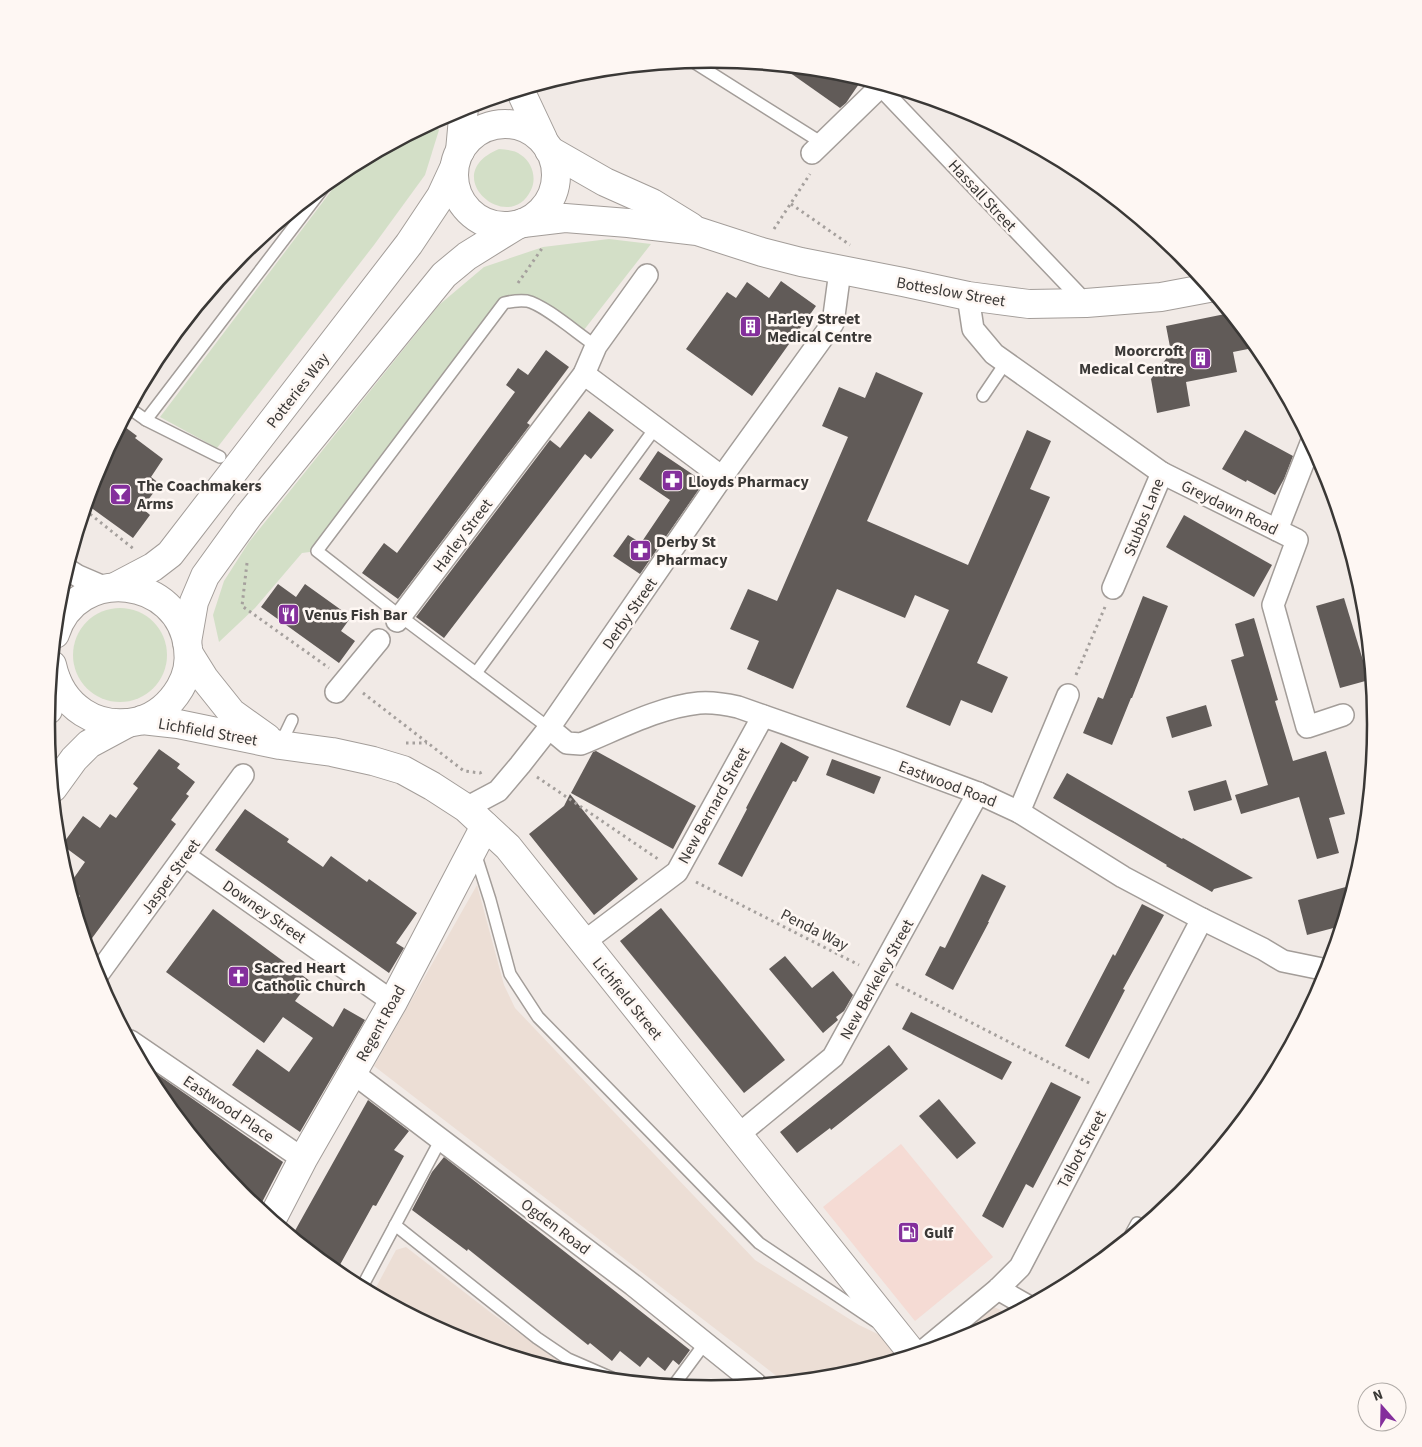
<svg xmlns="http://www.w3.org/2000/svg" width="1422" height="1447" font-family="'Source Sans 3',sans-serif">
<rect width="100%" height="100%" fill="#f1eae6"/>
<polygon fill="#f5dbd4" points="901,1144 993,1257 915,1321 823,1207"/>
<g fill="#ecded5">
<polygon points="477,885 504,985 515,1008 755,1260 859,1325 884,1337 897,1354 888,1361 840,1376 783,1381 374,1066"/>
<polygon points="406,1247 490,1312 551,1356 590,1376 581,1375 456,1338 373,1293 396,1250"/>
<polygon points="992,1306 1009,1314 965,1338 949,1343"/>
</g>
<g fill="#d3dfc7">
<polygon points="432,122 439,130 425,175 374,245 217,448 160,417 350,166"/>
<path d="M499,149C507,150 515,150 521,155C532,162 537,178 531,190C509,237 436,175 499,149Z"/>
<polygon points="609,239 651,244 580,335 528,302 504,303 317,551 302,553 255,608 219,642 213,615 224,581 249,542 439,305 484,267 543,247"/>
<circle cx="120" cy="655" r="47"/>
</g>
<g fill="#615b58">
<polygon points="779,65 841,72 863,78 846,103 840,108"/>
<polygon points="781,281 816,306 752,396 686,349 727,292 736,298 747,282 769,298"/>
<polygon points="1230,313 1258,347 1233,352 1237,372 1186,382 1190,406 1157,413 1151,379 1171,352 1166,326"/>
<polygon points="546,350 569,367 527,423 530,425 398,599 362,573 384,543 397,553 515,392 506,385 518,368 528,375"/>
<polygon points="876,372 923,393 867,521 968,565 1027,430 1051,441 1030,489 1050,497 977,663 1008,677 992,713 961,700 950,726 906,707 949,610 915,595 905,618 837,589 793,689 747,669 759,641 730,629 748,589 777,601 848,437 822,426 839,387 865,398"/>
<polygon points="589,411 614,430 591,459 585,454 444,638 416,617 550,440 560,448"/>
<polygon points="121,424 137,436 135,438 163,459 151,477 160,484 142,508 150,515 133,538 86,504 97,469"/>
<polygon points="1245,430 1293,456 1284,479 1275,495 1247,480 1246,482 1222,469"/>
<polygon points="658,451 704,482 640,574 613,556 628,535 641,543 670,500 639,479"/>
<polygon points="1184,515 1272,565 1254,597 1166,547"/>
<polygon points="278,584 296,597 305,584 351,617 341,631 355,641 339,663 261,607"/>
<polygon points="1143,596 1168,606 1132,698 1131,698 1112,745 1083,733 1098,697 1103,699"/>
<polygon points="1344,598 1369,680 1340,688 1316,606"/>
<polygon points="1254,618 1278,700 1275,701 1293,761 1326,751 1345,814 1329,818 1339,853 1317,859 1299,797 1241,814 1235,795 1268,785 1231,660 1244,656 1235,624"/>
<polygon points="1206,705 1212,726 1172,738 1166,717"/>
<polygon points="781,742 809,757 796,782 793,781 742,877 718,864 747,809 746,808"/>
<polygon points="159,749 180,764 177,768 195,782 186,794 189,796 171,820 176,824 87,945 74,904 80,896 70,888 69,885 85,862 62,845 83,816 100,828 110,814 116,818 138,788 133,784"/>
<polygon points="596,751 696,806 673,849 571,793 593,752"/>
<polygon points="832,759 881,777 874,794 826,775"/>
<polygon points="1067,773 1182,839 1183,838 1253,878 1214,889 1212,892 1166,866 1167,865 1053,798"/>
<polygon points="1226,780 1232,800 1194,811 1188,791"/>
<polygon points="570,794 638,879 594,915 529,834 564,806"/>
<polygon points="245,809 289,839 287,842 323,867 331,856 367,882 369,879 417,913 396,943 404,948 389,973 215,850"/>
<polygon points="982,874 1006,886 988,922 989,922 953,990 925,975 940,946 945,948"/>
<polygon points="1353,885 1341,926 1307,935 1298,900"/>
<polygon points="1142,904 1164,915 1123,989 1125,990 1089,1059 1065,1046 1113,954 1115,956"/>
<polygon points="661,908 785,1060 744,1093 620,941"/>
<polygon points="213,909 310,981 295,1001 333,1027 344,1008 365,1020 300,1132 232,1085 257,1049 289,1072 313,1038 283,1017 264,1043 166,972"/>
<polygon points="785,956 812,988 833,971 853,995 844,1011 836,1017 838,1020 823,1033 769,969"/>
<polygon points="911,1012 1012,1062 1002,1080 902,1029"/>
<polygon points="889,1045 908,1069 831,1130 830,1128 797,1153 780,1132"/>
<polygon points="144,1065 283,1162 259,1208 241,1193 158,1093"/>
<polygon points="1051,1082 1081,1097 1033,1188 1026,1184 1003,1228 982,1216"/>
<polygon points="939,1099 976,1143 957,1159 919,1116"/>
<polygon points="368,1100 409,1131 394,1150 404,1156 376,1206 373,1205 336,1272 292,1236"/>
<polygon points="444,1157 690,1350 679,1365 673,1360 665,1371 648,1357 640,1367 620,1351 612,1361 590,1343 588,1345 468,1249 467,1251 412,1210 432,1172"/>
</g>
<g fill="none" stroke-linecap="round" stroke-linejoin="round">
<defs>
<g id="service">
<polyline points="692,61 822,143"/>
<polyline points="983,396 1006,362"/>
<polyline points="129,408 146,420 220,457"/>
<polyline points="146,420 327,183"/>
<polyline points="476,673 656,427"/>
<path d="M549,728L400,616L317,551L504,303C512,301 518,300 527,301C545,305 579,335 596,346"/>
<polyline points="280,745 292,720"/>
<polyline points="475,853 490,900 510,974 538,1017 759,1243 875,1321"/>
<polyline points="395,1225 537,1338 568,1359 614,1379"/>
<polyline points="1131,1234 1137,1223"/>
<polyline points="362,1287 441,1139"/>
<polyline points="674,1385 705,1343"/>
</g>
<polyline id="pedestrian" points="880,87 1086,303"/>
<g id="minor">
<polyline points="812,153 883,84"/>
<polyline points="968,296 973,329 994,354 1162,473 1113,588"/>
<polyline points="584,374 722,477"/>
<polyline points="1162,473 1297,540 1273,605 1307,727 1343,715"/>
<polyline points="1277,530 1311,443"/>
<polyline points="67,569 78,576 106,588"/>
<polyline points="397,621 584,374 596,346 647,275"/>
<polyline points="336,692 379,640"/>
<path d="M549,728L567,743L581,744C618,729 659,707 699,703C712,702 725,704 738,707L892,761L978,793L1019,812L1123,877L1202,919L1263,949L1283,961L1327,970"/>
<polyline points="466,808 498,791 520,765 549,728 722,477 833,323 840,271"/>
<polyline points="1019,812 1068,695"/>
<polyline points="185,856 393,1002"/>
<polyline points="584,942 677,872 763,716"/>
<polyline points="96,977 243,775"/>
<polyline points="130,1041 303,1159"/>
<polyline points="353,1073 633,1285 756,1384"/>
<polyline points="738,1135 833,1057 978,793"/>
<polyline points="998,1289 1026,1305"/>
<polyline points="923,1351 998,1289 1020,1267 1202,919"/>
</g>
<g id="tertiary">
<polyline points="549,150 605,182 652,203 691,227"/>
<polyline points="523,223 565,218 628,223 697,231 762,252 801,262 903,282 968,296 1029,304 1086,303 1161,297 1209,288"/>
<polyline points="272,1219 303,1159 393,1002 485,826"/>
</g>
<g id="primary">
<polyline points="48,710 56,679"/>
<polyline points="53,788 74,759 89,744 128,723"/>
</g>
<g id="trunk">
<polyline points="520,90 543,139"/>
<circle cx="505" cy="175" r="51"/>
<polyline points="460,151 464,107"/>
<polyline points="115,587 153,567 170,554 409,244 441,196 454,168"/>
<polyline points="187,642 194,602 205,576 249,515 444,275 467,256 517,225"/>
<polyline points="189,654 204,678 232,713 267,738"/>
<path d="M52,665C61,707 97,731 139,721C157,716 171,703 180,688C187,676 190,662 188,648C180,576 77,564 55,634"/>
<polyline points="142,720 178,724 280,745 332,752 373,761 403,770 432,786 466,808 508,847 913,1354"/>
</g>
</defs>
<use href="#service" stroke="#a39d99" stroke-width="14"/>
<use href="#pedestrian" stroke="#a39d99" stroke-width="19"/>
<use href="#minor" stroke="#a39d99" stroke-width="24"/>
<use href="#tertiary" stroke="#a39d99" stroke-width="30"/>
<use href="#primary" stroke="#a39d99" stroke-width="30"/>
<use href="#trunk" stroke="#a39d99" stroke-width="30"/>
<g stroke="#a5a09d" stroke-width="3" stroke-dasharray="2.5 4" stroke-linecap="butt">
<polyline points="791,204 850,245"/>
<polyline points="774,229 810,174"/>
<polyline points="518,283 543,247"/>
<polyline points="85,510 135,550"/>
<polyline points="247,563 242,606 329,668"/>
<polyline points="1076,675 1105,607"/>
<polyline points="363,693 464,771 480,773 484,771"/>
<polyline points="406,743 427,743"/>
<polyline points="537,777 658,859"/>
<polyline points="696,882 859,965"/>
<polyline points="896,984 1091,1084"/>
</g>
<use href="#service" stroke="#fff" stroke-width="11"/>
<use href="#pedestrian" stroke="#fff" stroke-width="16"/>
<use href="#minor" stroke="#fff" stroke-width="21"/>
<use href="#tertiary" stroke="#fff" stroke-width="28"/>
<use href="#primary" stroke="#fff" stroke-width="28"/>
<use href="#trunk" stroke="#fff" stroke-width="28"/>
</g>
<defs>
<symbol id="building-square" viewBox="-11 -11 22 22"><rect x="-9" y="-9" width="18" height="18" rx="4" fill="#842f9c" stroke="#fef7f3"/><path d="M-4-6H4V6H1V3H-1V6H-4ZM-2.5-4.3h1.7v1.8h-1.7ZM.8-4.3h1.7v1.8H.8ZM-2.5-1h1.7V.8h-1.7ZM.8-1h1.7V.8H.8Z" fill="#fff"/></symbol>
<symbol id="pharmacy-square" viewBox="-11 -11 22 22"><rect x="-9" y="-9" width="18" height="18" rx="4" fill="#842f9c" stroke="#fef7f3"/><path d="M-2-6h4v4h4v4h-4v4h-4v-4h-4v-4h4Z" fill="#fff"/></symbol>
<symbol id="bar-square" viewBox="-11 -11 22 22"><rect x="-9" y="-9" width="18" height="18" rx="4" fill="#842f9c" stroke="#fef7f3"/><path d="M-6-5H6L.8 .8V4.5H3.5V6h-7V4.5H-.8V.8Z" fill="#fff"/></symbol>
<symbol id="restaurant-square" viewBox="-11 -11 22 22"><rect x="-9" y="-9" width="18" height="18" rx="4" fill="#842f9c" stroke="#fef7f3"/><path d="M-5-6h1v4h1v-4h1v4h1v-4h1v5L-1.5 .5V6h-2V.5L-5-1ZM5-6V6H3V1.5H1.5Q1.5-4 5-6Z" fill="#fff"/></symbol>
<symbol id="church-square" viewBox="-11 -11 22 22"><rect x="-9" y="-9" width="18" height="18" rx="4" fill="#842f9c" stroke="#fef7f3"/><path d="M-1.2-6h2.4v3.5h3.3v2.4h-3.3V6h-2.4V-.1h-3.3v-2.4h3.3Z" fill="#fff"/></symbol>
<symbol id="fuel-square" viewBox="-11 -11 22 22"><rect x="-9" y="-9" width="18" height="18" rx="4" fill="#842f9c" stroke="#fef7f3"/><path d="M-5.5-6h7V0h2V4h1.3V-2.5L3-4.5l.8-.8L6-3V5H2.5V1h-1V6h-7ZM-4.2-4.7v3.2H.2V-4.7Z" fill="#fff"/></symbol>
</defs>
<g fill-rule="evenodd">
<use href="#building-square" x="738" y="314" width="25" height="25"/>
<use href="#building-square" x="1188" y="346" width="25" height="25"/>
<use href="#pharmacy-square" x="660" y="468" width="25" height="25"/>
<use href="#bar-square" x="108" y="482" width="25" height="25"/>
<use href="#pharmacy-square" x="628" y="538" width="25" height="25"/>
<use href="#restaurant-square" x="276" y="602" width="25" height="25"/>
<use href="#church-square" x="226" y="964" width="25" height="25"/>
<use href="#fuel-square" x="896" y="1220" width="25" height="25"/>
</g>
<g text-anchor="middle" stroke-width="5" stroke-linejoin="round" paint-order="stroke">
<g font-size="16" fill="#3a3836" stroke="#fef7f3">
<text transform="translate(983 195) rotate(47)" y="6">Hassall Street</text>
<text transform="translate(951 291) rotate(10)" y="6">Botteslow Street</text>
<text transform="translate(297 390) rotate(-52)" y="6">Potteries Way</text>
<text transform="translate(1230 507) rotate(26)" y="6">Greydawn Road</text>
<text transform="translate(1143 517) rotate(-68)" y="6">Stubbs Lane</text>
<text transform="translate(462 535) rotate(-53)" y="6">Harley Street</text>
<text transform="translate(629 613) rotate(-55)" y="6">Derby Street</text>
<text transform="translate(208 731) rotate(10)" y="6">Lichfield Street</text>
<text transform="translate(948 783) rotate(21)" y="6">Eastwood Road</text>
<text transform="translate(713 805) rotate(-61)" y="6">New Bernard Street</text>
<text transform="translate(170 876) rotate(-54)" y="6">Jasper Street</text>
<text transform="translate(265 911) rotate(35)" y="6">Downey Street</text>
<text transform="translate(815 929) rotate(27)" y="6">Penda Way</text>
<text transform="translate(876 979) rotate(-61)" y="6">New Berkeley Street</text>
<text transform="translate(628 998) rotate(51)" y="6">Lichfield Street</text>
<text transform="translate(380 1023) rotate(-61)" y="6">Regent Road</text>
<text transform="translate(229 1108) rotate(34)" y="6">Eastwood Place</text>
<text transform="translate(1081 1149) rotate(-62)" y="6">Talbot Street</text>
<text transform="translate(556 1226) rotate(37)" y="6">Ogden Road</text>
</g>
<g font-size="16" font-weight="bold" fill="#3a3836" stroke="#fef7f3" text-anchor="start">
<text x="767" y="324">Harley Street<tspan x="767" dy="18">Medical Centre</tspan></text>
<text x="1184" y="356" text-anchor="end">Moorcroft<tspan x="1184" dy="18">Medical Centre</tspan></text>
<text x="688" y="487">Lloyds Pharmacy</text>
<text x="137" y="491">The Coachmakers<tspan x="137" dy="18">Arms</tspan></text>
<text x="656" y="547">Derby St<tspan x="656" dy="18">Pharmacy</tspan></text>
<text x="305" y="620">Venus Fish Bar</text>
<text x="254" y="973">Sacred Heart<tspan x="254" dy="18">Catholic Church</tspan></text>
<text x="924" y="1238">Gulf</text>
</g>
</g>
<path d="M0 0H1422V1447H0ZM55 724a656 656 0 1 1 1312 0a656 656 0 1 1-1312 0Z" fill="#fef7f3" fill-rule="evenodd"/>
<path fill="none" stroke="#3a3836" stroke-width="2.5" d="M55 724a656 656 0 1 1 1312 0a656 656 0 1 1-1312 0Z"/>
<g transform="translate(1382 1407) rotate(340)"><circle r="24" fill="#fef7f3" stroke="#b0aba7"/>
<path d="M0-4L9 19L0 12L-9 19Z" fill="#842f9c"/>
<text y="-8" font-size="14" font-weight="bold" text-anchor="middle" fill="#3a3836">N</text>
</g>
</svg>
